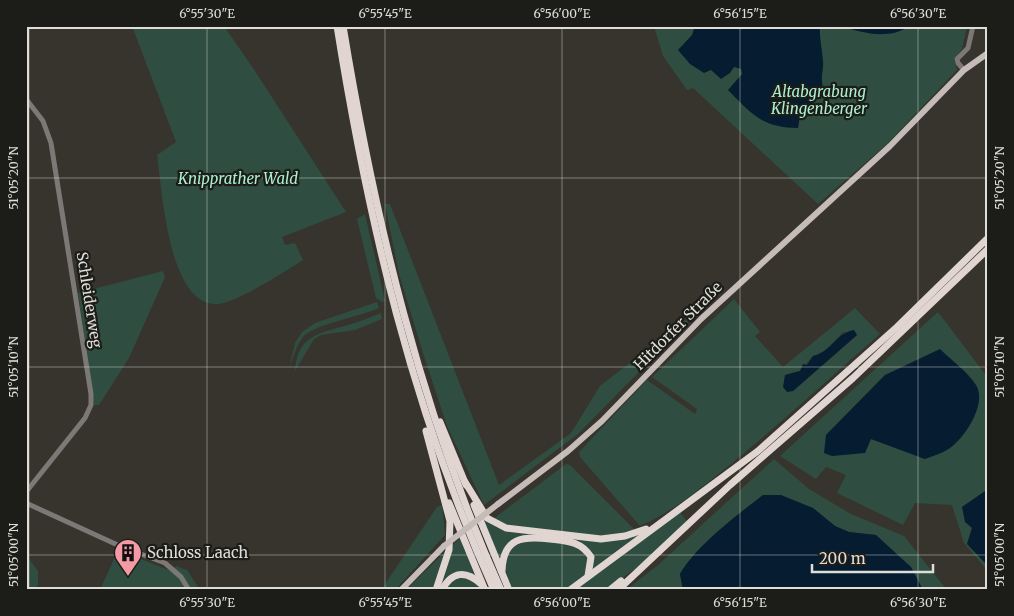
<svg xmlns="http://www.w3.org/2000/svg" width="1014" height="616" font-family="Merriweather,serif">
<rect width="100%" height="100%" fill="#36342c"/>
<g fill="#2f4e41" fill-rule="evenodd">
<path d="M132,26H224L255,71L346,212L282,237L285,245L295,243L303,260C286,271 236,303 218,304C168,308 162,188 157,155L176,142Z"/>
<polygon points="654,26 967,26 962,49 954,59 957,70 887,144 818,204 693,88 687,90 663,56"/>
<polygon points="385,204 390,204 499,485 571,433 600,386 702,307 702,308 578,434 484,505 447,426 422,350 399,274"/>
<polygon points="365,214 385,301 382,302 376,298 357,219"/>
<polygon points="163,271 165,277 129,358 99,405 94,405 78,293"/>
<path d="M734,299L760,332L755,336L783,367L855,308L880,334C831,377 782,422 731,464C702,487 674,511 640,526L580,457L579,452L647,380L695,414L697,409L652,377ZM843,332L857,335L793,391L791,373L800,371L813,356L823,354Z"/>
<path d="M377,302L379,308C362,316 312,325 303,337C295,348 292,361 288,373L295,343L302,332L315,323Z"/>
<path d="M938,312L988,378V489L962,507L972,528L967,544L988,566V571L964,543L952,505L915,503L903,525L837,493L846,475L826,467L816,479L780,456ZM885,375L925,459L871,439L826,435Z"/>
<path d="M381,313L382,319L355,330L321,335L314,339L295,371C297,335 320,333 348,325C359,322 370,317 381,313Z"/>
<path d="M774,459L809,489L851,514L904,536L947,590H923L917,578L876,535L849,532L835,526L813,508L763,495C737,515 696,546 680,574L683,590H626L658,565Z"/>
<polygon points="566,464 570,465 636,531 606,537 507,526 493,519"/>
<polygon points="442,505 445,535 395,590 381,590 437,507"/>
<polygon points="680,512 688,523 636,568 606,590 575,590"/>
<polygon points="485,519 488,522 584,540 639,535 591,572 593,566 582,545 516,539 501,563 482,521"/>
<polygon points="460,539 475,576 464,572 438,590 451,546"/>
<path d="M533,540L573,544L588,555L586,573L566,590H513C500,562 500,546 533,540Z"/>
<polygon points="448,549 434,590 406,590"/>
<polygon points="118,550 171,571 176,566 187,570 200,590 100,590"/>
<polygon points="26,555 38,571 38,585 34,590 26,590"/>
<polygon points="460,576 477,582 481,590 444,590 448,583"/>
</g>
<g fill="#051c31">
<path d="M695,26H820C819,36 822,48 823,61C824,71 820,74 823,88L815,97L810,116H800L798,128C762,128 752,114 728,90L742,74L741,69L734,67L730,73L721,79L711,70L704,73L690,64L678,50L692,35Z"/>
<path d="M839,26H910C886,41 863,32 839,26Z"/>
<path d="M854,330L857,335L793,391L787,392L783,387L785,375L800,371L803,364L807,365L813,356C831,352 836,333 854,330Z"/>
<path d="M940,349C951,360 968,372 976,385C988,404 963,441 947,450C940,454 932,456 925,459L871,439L865,453L832,456L824,453L826,435L885,375Z"/>
<polygon points="988,489 988,566 967,544 972,528 965,522 962,507"/>
<path d="M763,495H781L813,508L835,526L849,532L876,535L911,567L923,590H683L680,574C696,546 737,515 763,495Z"/>
</g>
<g fill="none" stroke-linecap="round" stroke-linejoin="round">
<g stroke="#7c7876" stroke-width="5">
<polyline points="964,70 958,63 957,59 968,48 973,26"/>
<polyline points="26,99 43,121 51,143 91,394 91,405 85,418 26,492"/>
<polyline points="26,503 122,547 165,563 181,577 189,590"/>
</g>
<g stroke="#c5bbb7" stroke-width="6">
<polyline points="498,504 568,451 602,421 701,319 890,146 964,70 988,53"/>
<polyline points="401,590 444,546"/>
</g>
<g stroke="#e1d5d1" stroke-width="7">
<path d="M337,26C368,220 412,410 494,590"/>
<path d="M343,26C375,220 420,410 501,590"/>
<polyline points="440,422 466,485"/>
<polyline points="426,431 450,521 449,550 436,590"/>
<polyline points="465,482 487,518 506,528 601,539 625,536 646,529"/>
<polyline points="449,503 485,590"/>
<polyline points="474,505 509,590"/>
<path d="M502,571C503,537 523,536 550,539C567,541 581,541 591,557L588,576"/>
<path d="M442,590C452,571 466,570 481,584"/>
<polyline points="570,590 758,451 897,327 988,238"/>
<polyline points="610,590 621,581"/>
<polyline points="618,590 730,485 853,378 988,249"/>
</g>
<polyline stroke="#c5bbb7" stroke-width="6" points="444,546 498,504"/>
</g>
<path fill="none" stroke="#deddd8" stroke-width="1" stroke-opacity="0.45" d="M29,26V590M207,26V590M385,26V590M562,26V590M740,26V590M918,26V590M26,178H988M26,367H988M26,555H988"/>
<defs>
<symbol id="building-pin" viewBox="-11 -11 22 30"><path d="M0 17L-7.5 6A9.5 9.5 0 1 1 7.5 6Z" fill="#f49aa5" stroke="#1c1c18"/><path d="M-4-6H4V6H1V3H-1V6H-4ZM-2.5-4.3h1.7v1.8h-1.7ZM.8-4.3h1.7v1.8H.8ZM-2.5-1h1.7V.8h-1.7ZM.8-1h1.7V.8H.8Z" fill="#111"/></symbol>
</defs>
<g fill-rule="evenodd">
<use href="#building-pin" x="112" y="537" width="32" height="43"/>
</g>
<g text-anchor="middle" stroke-width="4.5" stroke-linejoin="round" paint-order="stroke">
<g font-size="15" font-style="italic" fill="#abefd0" stroke="#1c1c18">
<text x="819" y="97">Altabgrabung<tspan x="819" dy="17">Klingenberger</tspan></text>
<text x="238" y="184">Knipprather Wald</text>
</g>
<g font-size="15" fill="#deddd8" stroke="#1c1c18">
<text transform="translate(89 300) rotate(81)" y="5">Schleiderweg</text>
<text transform="translate(678 326) rotate(-45)" y="5">Hitdorfer Straße</text>
</g>
<g font-size="15" fill="#deddd8" stroke="#1c1c18" text-anchor="start">
<text x="147" y="558">Schloss Laach</text>
</g>
</g>
<rect width="1014" height="616" fill="none" stroke="#1c1c18" stroke-width="55"/>
<path d="M812 564v8h121v-8" fill="none" stroke="#deddd8" stroke-width="2.5"/>
<text x="819" y="564" font-size="15" fill="#deddd8" stroke="#1c1c18" stroke-width="4" paint-order="stroke">200 m</text>
<rect x="28" y="28" width="958" height="560" fill="none" stroke="#deddd8" stroke-width="2"/>
<g font-size="12" text-anchor="middle" fill="#deddd8">
<text x="207" y="18">6°55'30"E</text>
<text x="385" y="18">6°55'45"E</text>
<text x="562" y="18">6°56'00"E</text>
<text x="740" y="18">6°56'15"E</text>
<text x="918" y="18">6°56'30"E</text>
<text transform="translate(14 178) rotate(-90)" y="4">51°05'20"N</text>
<text transform="translate(1000 178) rotate(-90)" y="4">51°05'20"N</text>
<text transform="translate(14 367) rotate(-90)" y="4">51°05'10"N</text>
<text transform="translate(1000 367) rotate(-90)" y="4">51°05'10"N</text>
<text transform="translate(14 555) rotate(-90)" y="4">51°05'00"N</text>
<text transform="translate(1000 555) rotate(-90)" y="4">51°05'00"N</text>
<text x="207" y="607">6°55'30"E</text>
<text x="385" y="607">6°55'45"E</text>
<text x="562" y="607">6°56'00"E</text>
<text x="740" y="607">6°56'15"E</text>
<text x="918" y="607">6°56'30"E</text>
</g>
</svg>
